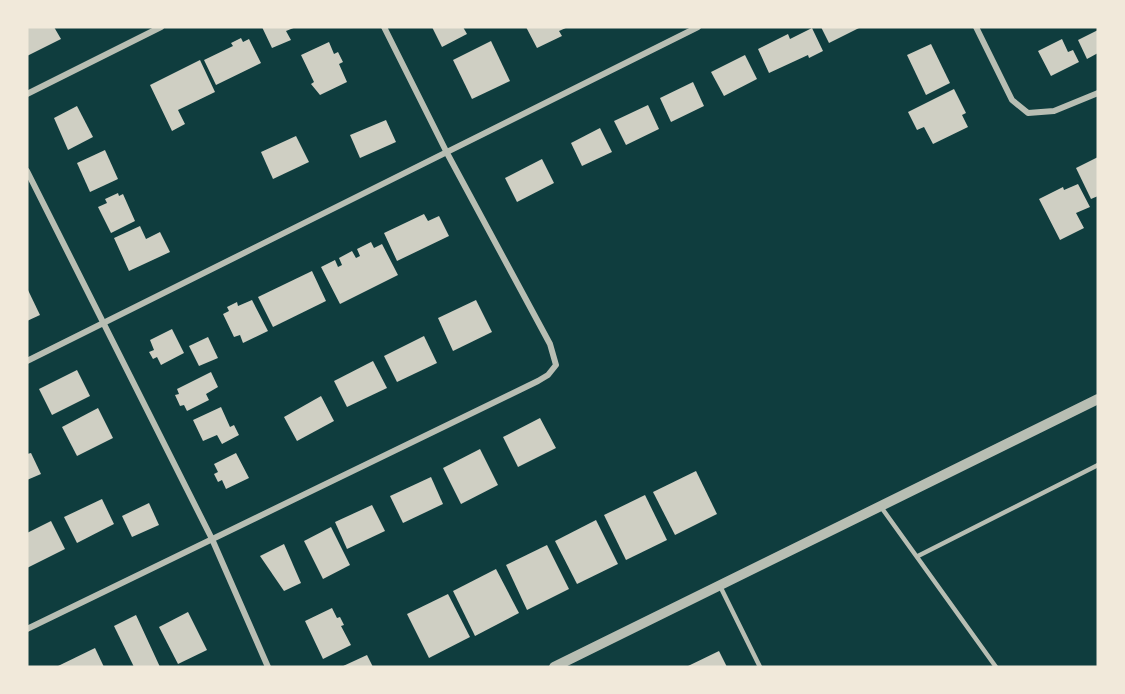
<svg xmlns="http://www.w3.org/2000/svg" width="1125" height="694" font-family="'Open Sans',sans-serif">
<rect width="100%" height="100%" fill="#0f3d3e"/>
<g fill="#cfcfc3">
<polygon points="27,27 54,27 61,39 27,56"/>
<polygon points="262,27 296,27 286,31 291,40 272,48"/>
<polygon points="432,27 463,27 467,34 442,47"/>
<polygon points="526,27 568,27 559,31 562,36 537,48"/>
<polygon points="821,27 861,27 829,43"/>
<polygon points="812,28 823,51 809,58 808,55 769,73 758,49 788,34 790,39"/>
<polygon points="1098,30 1098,53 1087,59 1078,40"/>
<polygon points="241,38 243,42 249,39 261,63 216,85 204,60 233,46 231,43"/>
<polygon points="1062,39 1068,52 1073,50 1079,62 1051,76 1038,51"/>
<polygon points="491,41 510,81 472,99 453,60"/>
<polygon points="329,42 334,54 338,52 343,62 339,64 347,82 320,95 311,84 314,82 301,55"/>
<polygon points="931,44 950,83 926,95 907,55"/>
<polygon points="745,55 757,79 724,96 711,72"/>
<polygon points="200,60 215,92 178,110 185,124 172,131 150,85"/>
<polygon points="693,82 704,106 671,122 660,98"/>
<polygon points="954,89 966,113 962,115 968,127 933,144 924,127 917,130 908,112"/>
<polygon points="648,105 659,129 626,145 614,121"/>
<polygon points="77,106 93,137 68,150 54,118"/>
<polygon points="386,120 396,142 360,158 350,135"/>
<polygon points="600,128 612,152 582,166 571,143"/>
<polygon points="296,136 309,162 273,179 261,152"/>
<polygon points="105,150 118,179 90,192 77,163"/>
<polygon points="1098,157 1098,196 1091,199 1076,168"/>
<polygon points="542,159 554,183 517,202 505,178"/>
<polygon points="1078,184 1090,207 1076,213 1084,228 1060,240 1039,199 1063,187 1064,190"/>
<polygon points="118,193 119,196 123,194 135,221 111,233 98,207 107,203 105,199"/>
<polygon points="424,214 428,221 439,216 449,236 397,261 384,233"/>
<polygon points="140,226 146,239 160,232 170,252 129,271 114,238"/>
<polygon points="371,242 374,248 382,244 398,275 340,304 321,267 335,260 338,267 342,265 339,258 352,251 356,258 360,256 357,249"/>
<polygon points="312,271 326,301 273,327 258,297"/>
<polygon points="27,288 40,315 27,321"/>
<polygon points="252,300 268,331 243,343 240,335 234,337 223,314 229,311 227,307 237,302 238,306"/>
<polygon points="476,300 492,332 453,351 438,318"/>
<polygon points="172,329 184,353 161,365 157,357 153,359 149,352 154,350 150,340"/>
<polygon points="424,336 437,363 397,382 384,356"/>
<polygon points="208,337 218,358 199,366 189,346"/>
<polygon points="373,361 387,388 347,407 334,381"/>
<polygon points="77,370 90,396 52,415 39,389"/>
<polygon points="211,372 218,387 206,394 209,400 187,411 184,405 180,406 175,395 179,394 177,389"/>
<polygon points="321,396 334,421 297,441 284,417"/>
<polygon points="221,407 230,427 234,425 239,435 222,444 217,435 203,441 193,420"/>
<polygon points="98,408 113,438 77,456 62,427"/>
<polygon points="540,418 556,448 518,467 503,437"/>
<polygon points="480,449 498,485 461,504 443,468"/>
<polygon points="31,453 41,474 27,480 27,454"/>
<polygon points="236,453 249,478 226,489 222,480 218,482 214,474 218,472 214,464"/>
<polygon points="696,471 717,514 675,535 653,492"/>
<polygon points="431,477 443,504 403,523 390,496"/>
<polygon points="645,495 667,540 626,560 604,515"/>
<polygon points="102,499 114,524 77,543 64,517"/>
<polygon points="149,503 159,525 132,537 122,516"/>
<polygon points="372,505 385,531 347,549 335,522"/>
<polygon points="596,520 618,564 577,584 555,541"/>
<polygon points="51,521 65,549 27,568 27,533"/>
<polygon points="331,527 350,565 323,579 304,541"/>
<polygon points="284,544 301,583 284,591 260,556"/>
<polygon points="547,545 569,589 527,610 506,565"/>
<polygon points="496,569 519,613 475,636 453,591"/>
<polygon points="448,594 470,637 429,658 407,614"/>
<polygon points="332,608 337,618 340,617 344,625 341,626 351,645 323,659 305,621"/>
<polygon points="188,612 207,650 178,664 159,627"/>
<polygon points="136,615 160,667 134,667 114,626"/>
<polygon points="95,648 104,667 56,667"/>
<polygon points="719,651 727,667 686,667"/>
<polygon points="367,655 373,667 341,667"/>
</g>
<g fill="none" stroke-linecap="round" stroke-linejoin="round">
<g stroke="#b8beb3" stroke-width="4.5">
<polyline points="881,507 996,667"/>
<polyline points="918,556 1098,465"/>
<polyline points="720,586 760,667"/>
</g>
<g stroke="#b8beb3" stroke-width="6">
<polyline points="976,27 1012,100 1028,113 1054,111 1098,93"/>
<polyline points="27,94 161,27"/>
<polyline points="27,171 212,539 268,667"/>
<polyline points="27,361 698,27"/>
<polyline points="27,629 538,381 548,375 556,365 550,344 447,153 384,27"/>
</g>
<polyline stroke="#b8beb3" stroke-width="10" points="554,667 1098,399"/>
</g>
<rect width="1125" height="694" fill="none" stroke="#f1e9da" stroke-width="57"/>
</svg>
